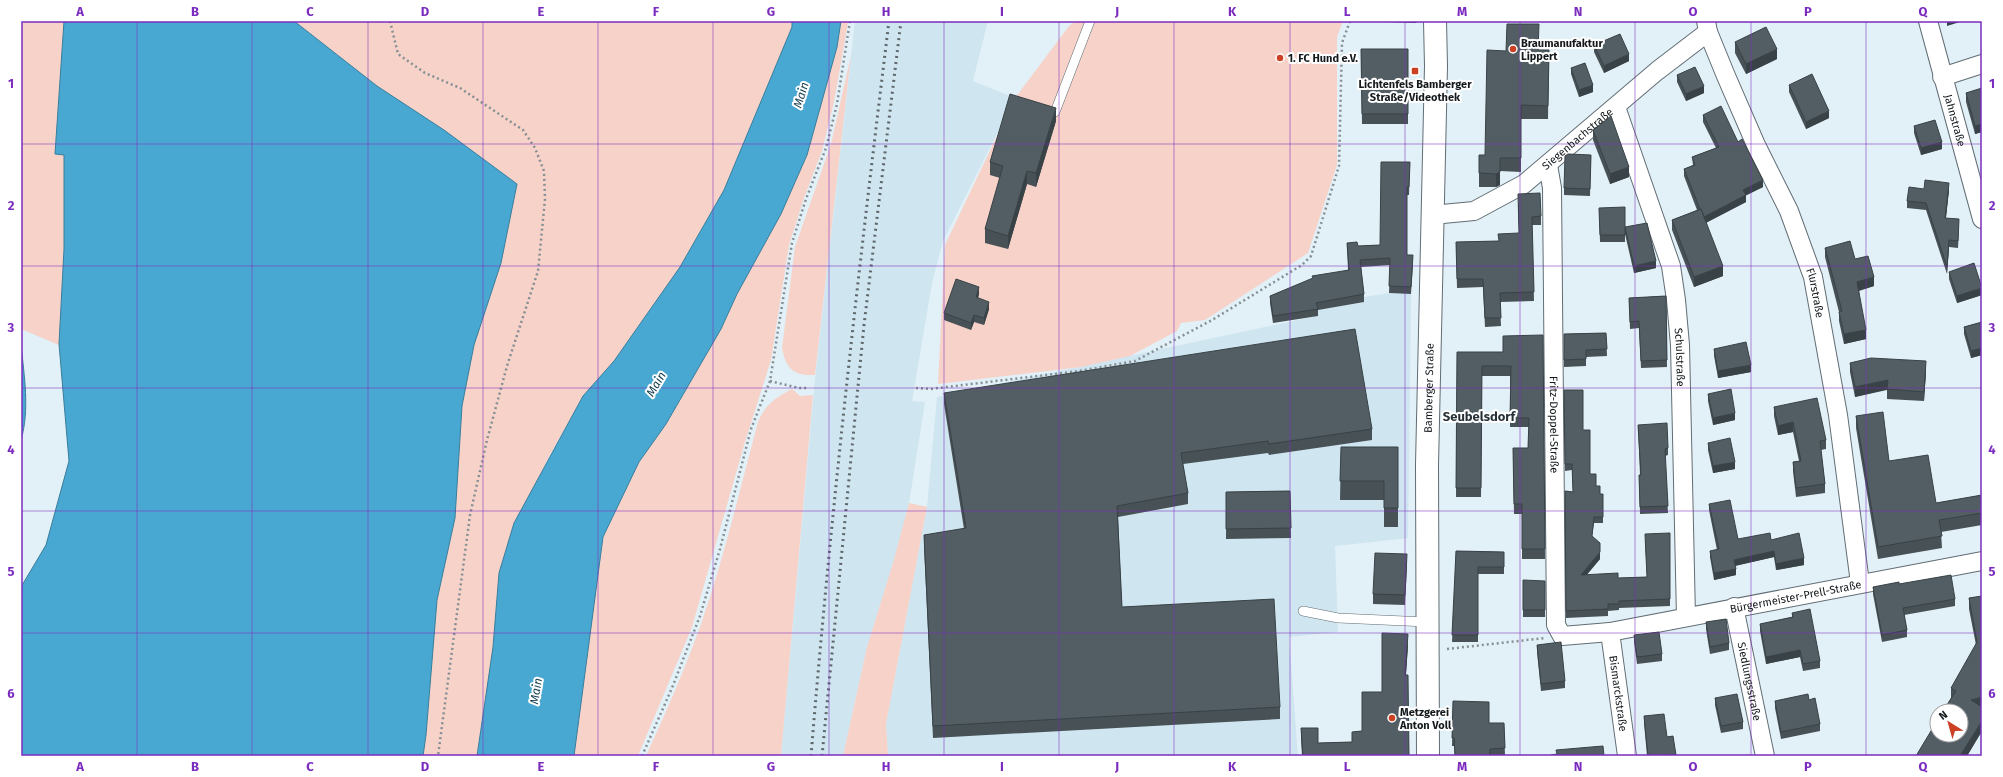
<svg xmlns="http://www.w3.org/2000/svg" width="2003" height="777" font-family="'Fira Sans',sans-serif">
<rect width="100%" height="100%" fill="#e2f0f7"/>
<g fill="#cfe5f0">
<polygon points="855,21 988,21 973,81 1015,98 943,241 932,283 912,401 925,402 909,503 898,548 867,647 843,756 781,756 815,379"/>
<polygon points="1389,293 1411,294 1408,538 1335,546 1338,632 1289,637 1298,756 888,756 886,724 927,507 937,397 1317,316 1316,310 1364,302 1364,297"/>
</g>
<g fill="#f7d2c9">
<polygon points="21,21 64,21 55,154 64,155 64,249 59,345 21,329 21,87 23,80 21,61"/>
<polygon points="294,21 792,21 792,27 724,190 680,267 614,361 583,396 546,462 499,573 493,647 477,756 423,756 426,735 437,600 455,518 462,406 474,345 501,263 517,184 444,130 377,86"/>
<polygon points="841,21 848,21 848,23 834,102 822,151 804,198 789,245 771,360 745,442 692,627 638,756 574,756 603,538 639,462 666,424 721,329 737,294 807,155 837,47"/>
<polygon points="1076,21 1343,21 1337,37 1337,165 1308,253 1205,320 1181,323 1177,331 1130,356 1081,367 938,384 945,245 1015,98 1069,26"/>
<path d="M851,55L815,375C794,376 786,369 782,348L795,247L831,144Z"/>
<path d="M792,389L800,396L813,395L781,756H646C666,712 685,669 701,624C724,558 740,489 758,422C765,405 776,397 792,389Z"/>
<polygon points="909,503 927,507 886,724 888,756 843,756 867,647 893,563"/>
</g>
<g fill="#49a8d2" stroke="#397d9b">
<polygon points="64,21 294,21 377,86 444,130 517,184 501,263 474,345 462,406 455,518 437,600 426,735 423,756 21,756 21,587 46,545 69,461 59,344 64,249 64,155 55,154"/>
<polygon points="792,21 841,21 837,47 807,155 781,214 737,294 721,329 666,424 639,462 603,537 574,756 477,756 493,647 499,573 514,523 583,396 614,361 680,267 724,190 792,27"/>
<path d="M21,344C24,376 30,409 21,440Z"/>
</g>
<g fill="none" stroke-linecap="round" stroke-linejoin="round">
<defs>
<g id="service">
<polyline points="1055,112 1090,21"/>
<polyline points="1303,611 1338,618 1427,622"/>
</g>
<g id="minor">
<path id="s1" d="M1706,21L1708,32L1726,76L1756,145L1789,211L1813,277L1838,415L1860,583"/>
<path id="s2" d="M1928,21L1982,219"/>
<polyline points="1942,77 1982,64"/>
<path id="s3" d="M1616,107L1671,266L1676,300L1680,345L1686,617"/>
<path id="s4" d="M1548,165L1552,188L1556,625L1562,636L1610,632L1982,561"/>
<path id="s5" d="M1432,215L1474,211L1524,184L1657,71L1708,32"/>
<path id="s6" d="M1734,607L1765,756"/>
<path id="s7" d="M1610,632L1627,756"/>
</g>
<g id="tertiary">
<path id="s8" d="M1428,756L1427,465L1436,66L1435,21"/>
</g>
</defs>
<use href="#service" stroke="#616d74" stroke-width="10"/>
<use href="#minor" stroke="#616d74" stroke-width="20"/>
<use href="#tertiary" stroke="#616d74" stroke-width="24"/>
<g stroke="#858f94" stroke-width="2.5" stroke-dasharray="2 3" stroke-linecap="butt">
<polyline points="390,21 398,54 425,73 460,88 523,130 535,148 544,171 545,199 538,271 507,366 487,440 470,515 438,756"/>
<polyline points="770,381 799,388 809,388"/>
<polyline points="916,388 930,389 1079,371 1135,361 1212,320 1302,265 1311,256 1339,166 1342,43 1350,21"/>
<polyline points="1447,649 1545,638"/>
<polyline points="642,756 672,688 700,616 720,549 751,429 770,381 792,243 806,199 826,148 837,104 850,21"/>
</g>
<use href="#service" stroke="#fff" stroke-width="9"/>
<use href="#minor" stroke="#fff" stroke-width="18"/>
<use href="#tertiary" stroke="#fff" stroke-width="22"/>
<g stroke="#5f676b" stroke-width="3" stroke-dasharray="2 4" stroke-linecap="butt">
<path d="M811,756C831,511 859,266 889,21"/>
<polyline points="822,756 864,325 901,21"/>
</g>
</g>
<g fill="#475156">
<polygon points="1387,21 1416,21 1416,23 1387,22"/>
<polygon points="1735,42 1777,59 1746,74 1735,53"/>
<polygon points="1594,45 1629,61 1604,73 1594,52"/>
<polygon points="1361,49 1408,49 1408,124 1362,124"/>
<polygon points="1539,50 1549,50 1548,119 1521,119 1521,172 1500,171 1500,185 1496,187 1479,187 1479,155 1485,155 1506,51"/>
<polygon points="1571,68 1593,92 1579,97 1571,74"/>
<polygon points="1677,75 1704,93 1686,101 1677,82"/>
<polygon points="1789,85 1829,118 1806,129 1789,92"/>
<polygon points="1982,88 1982,132 1975,134 1966,102 1966,93"/>
<polygon points="1703,115 1738,142 1763,187 1746,195 1746,202 1706,223 1723,276 1694,287 1672,230 1672,220 1697,210 1684,176 1684,169 1693,165 1692,157 1716,148 1703,122"/>
<polygon points="1056,121 1036,187 1027,184 1008,249 985,243 985,229 1000,178 990,175 990,162"/>
<polygon points="1914,126 1942,149 1921,155 1914,133"/>
<polygon points="1593,130 1629,177 1610,184 1593,140"/>
<polygon points="1591,155 1590,196 1564,195 1564,188"/>
<polygon points="1410,162 1409,195 1407,195 1407,255 1413,263 1411,294 1389,293 1390,265 1361,267 1364,294 1364,302 1318,310 1318,316 1273,323 1270,303 1270,296 1348,270 1347,243 1358,246 1380,245"/>
<polygon points="1924,189 1949,190 1946,218 1959,226 1958,248 1949,247 1947,274 1926,210 1907,208 1907,201"/>
<polygon points="1518,203 1541,216 1541,225 1532,225 1534,301 1500,302 1501,326 1485,327 1483,287 1457,288 1456,242 1498,241 1519,233"/>
<polygon points="1599,208 1625,227 1656,268 1634,273 1625,234 1625,242 1600,242"/>
<polygon points="1825,248 1874,286 1859,291 1866,339 1844,344 1839,321 1839,312 1825,257"/>
<polygon points="1949,272 1982,295 1957,303 1949,279"/>
<polygon points="979,294 978,298 989,309 984,325 974,322 971,330 944,320 944,313"/>
<polygon points="1666,296 1667,367 1641,368 1639,328 1630,329 1629,298"/>
<polygon points="1982,322 1982,355 1971,358 1964,334 1964,327"/>
<polygon points="1606,333 1607,356 1586,357 1586,366 1564,367 1564,334"/>
<polygon points="1543,335 1545,559 1522,559 1522,514 1514,514 1513,448 1528,448 1529,427 1510,427 1510,376 1482,376 1481,497 1456,497 1457,352 1503,352"/>
<polygon points="1714,349 1751,372 1718,378 1714,356"/>
<polygon points="1850,363 1926,371 1924,401 1887,399 1887,390 1855,397 1850,372"/>
<polygon points="1564,390 1583,430 1590,474 1600,494 1603,494 1603,523 1594,523 1592,536 1600,559 1586,575 1618,578 1647,577 1645,541 1670,533 1670,606 1619,608 1619,610 1608,611 1608,616 1566,618 1565,491 1573,492 1572,470 1565,471"/>
<polygon points="944,393 1372,429 1372,440 1269,455 1268,453 1183,464 1188,493 1188,504 1118,517 1122,607 1280,707 1280,719 933,738 924,546 924,535 964,529 944,404"/>
<polygon points="1708,394 1735,420 1713,425 1708,401"/>
<polygon points="1774,407 1826,440 1826,449 1821,450 1825,484 1825,493 1796,497 1793,471 1793,462 1799,461 1793,432 1778,435 1774,416"/>
<polygon points="1856,416 1889,461 1936,503 1982,495 1982,525 1941,532 1942,548 1878,559 1856,428"/>
<polygon points="1638,425 1668,448 1668,455 1665,456 1668,513 1640,514 1639,475 1640,475"/>
<polygon points="1708,443 1735,469 1713,473 1708,450"/>
<polygon points="1341,447 1398,447 1398,527 1384,527 1384,500 1340,500"/>
<polygon points="1290,491 1291,538 1226,539 1226,492"/>
<polygon points="1709,504 1738,539 1771,540 1804,565 1776,570 1774,557 1735,566 1736,575 1714,580 1710,557 1710,551 1717,550 1709,510"/>
<polygon points="1456,551 1504,552 1504,574 1478,574 1478,642 1452,642"/>
<polygon points="1407,564 1405,605 1373,604 1373,594"/>
<polygon points="1523,580 1545,610 1545,617 1523,617"/>
<polygon points="1899,584 1955,599 1955,606 1904,615 1907,630 1907,637 1882,642 1873,594 1873,587"/>
<polygon points="1982,596 1982,731 1967,756 1916,756 1951,698 1951,688 1976,645 1969,609 1969,598"/>
<polygon points="1792,613 1820,661 1820,668 1803,671 1800,657 1766,664 1760,631 1760,624 1792,617"/>
<polygon points="1706,622 1729,643 1729,650 1710,654 1706,629"/>
<polygon points="1634,635 1662,654 1662,661 1637,664 1634,642"/>
<polygon points="1408,645 1406,675 1409,756 1302,756 1301,739 1301,728 1318,743 1352,742 1352,732 1362,731 1382,692"/>
<polygon points="1537,645 1565,681 1565,688 1541,691 1537,652"/>
<polygon points="1715,698 1743,722 1743,729 1721,733 1715,705"/>
<polygon points="1809,700 1820,724 1820,731 1781,739 1775,708 1775,701"/>
<polygon points="1453,701 1489,723 1504,723 1505,756 1455,756 1454,746 1452,746"/>
<polygon points="1644,716 1667,737 1673,736 1676,756 1647,756 1644,723"/>
</g>
<g fill="#394246">
<polygon points="1947,21 1963,21 1947,26"/>
<polygon points="1777,49 1777,59 1746,74 1746,64"/>
<polygon points="1629,54 1629,61 1604,73 1604,66"/>
<polygon points="1593,85 1593,92 1579,97 1579,90"/>
<polygon points="1704,86 1704,93 1686,101 1686,94"/>
<polygon points="1056,108 1056,121 1036,187 1036,173"/>
<polygon points="1829,111 1829,118 1806,129 1806,122"/>
<polygon points="1982,124 1982,132 1975,134 1975,126"/>
<polygon points="1942,142 1942,149 1921,155 1921,148"/>
<polygon points="1629,167 1629,177 1610,184 1610,174"/>
<polygon points="1027,171 1027,184 1008,249 1008,236"/>
<polygon points="1500,171 1500,185 1496,187 1496,174"/>
<polygon points="1763,180 1763,187 1743,197 1743,190"/>
<polygon points="1949,183 1949,190 1945,225 1945,218"/>
<polygon points="1746,195 1746,202 1703,224 1703,217"/>
<polygon points="1949,240 1949,247 1947,274 1947,267"/>
<polygon points="1656,261 1656,268 1634,273 1634,266"/>
<polygon points="1723,266 1723,276 1694,287 1694,277"/>
<polygon points="1874,277 1874,286 1857,291 1857,282"/>
<polygon points="979,287 979,294 976,304 976,297"/>
<polygon points="1982,288 1982,295 1957,303 1957,296"/>
<polygon points="989,302 989,309 984,325 984,318"/>
<polygon points="974,315 974,322 971,330 971,323"/>
<polygon points="1866,330 1866,339 1844,344 1844,334"/>
<polygon points="1982,348 1982,355 1971,358 1971,351"/>
<polygon points="1926,361 1926,371 1924,401 1924,392"/>
<polygon points="1751,365 1751,372 1718,378 1718,371"/>
<polygon points="1888,380 1888,389 1855,397 1855,387"/>
<polygon points="1735,413 1735,420 1713,425 1713,418"/>
<polygon points="1793,422 1793,432 1778,435 1778,426"/>
<polygon points="1735,462 1735,469 1713,473 1713,466"/>
<polygon points="1774,551 1774,557 1734,566 1734,560"/>
<polygon points="1600,552 1600,559 1581,582 1581,575"/>
<polygon points="1804,558 1804,565 1776,570 1776,564"/>
<polygon points="1736,569 1736,575 1714,580 1714,573"/>
<polygon points="1408,634 1408,645 1405,686 1405,675"/>
<polygon points="1800,650 1800,657 1766,664 1766,657"/>
<polygon points="1982,697 1982,707 1971,700"/>
<polygon points="1982,721 1982,731 1967,756 1960,756"/>
</g>
<g fill="#525e64" stroke="#394246">
<polygon points="1507,24 1539,24 1538,50 1549,50 1548,106 1521,105 1521,158 1500,158 1500,172 1496,174 1479,173 1479,155 1485,155 1487,50 1506,51"/>
<polygon points="1766,27 1777,49 1746,64 1735,42"/>
<polygon points="1620,34 1629,54 1604,66 1594,45"/>
<polygon points="1361,49 1408,49 1408,114 1362,114"/>
<polygon points="1585,63 1593,85 1579,90 1571,68"/>
<polygon points="1695,67 1704,86 1686,94 1677,75"/>
<polygon points="1812,74 1829,111 1806,122 1789,85"/>
<polygon points="1982,88 1982,124 1975,126 1966,93"/>
<polygon points="1010,94 1056,108 1036,173 1027,171 1008,236 985,229 1003,166 990,162"/>
<polygon points="1721,106 1738,142 1742,139 1763,180 1743,190 1746,195 1704,217 1701,209 1700,209 1684,169 1695,165 1692,157 1719,147 1703,115"/>
<polygon points="1611,116 1629,167 1610,174 1593,130"/>
<polygon points="1935,120 1942,142 1921,148 1914,126"/>
<polygon points="1568,154 1591,155 1590,189 1564,188 1565,156"/>
<polygon points="1381,162 1410,162 1409,187 1407,187 1407,255 1413,255 1411,287 1389,286 1390,258 1360,260 1364,294 1316,303 1318,309 1273,316 1270,296 1313,278 1312,276 1349,270 1347,243 1357,242 1358,246 1380,245"/>
<polygon points="1925,180 1949,183 1945,218 1959,219 1958,241 1949,240 1947,267 1926,203 1907,201 1909,187 1924,189"/>
<polygon points="1540,193 1541,216 1532,217 1534,292 1500,293 1501,318 1485,318 1483,279 1457,279 1456,242 1499,241 1498,234 1519,233 1518,194"/>
<polygon points="1625,207 1625,235 1600,235 1599,208"/>
<polygon points="1701,209 1723,266 1694,277 1672,220"/>
<polygon points="1647,223 1656,261 1634,266 1625,227"/>
<polygon points="1850,241 1855,259 1868,256 1874,277 1857,282 1866,330 1844,334 1839,312 1842,311 1825,248"/>
<polygon points="1974,263 1982,288 1957,296 1949,272"/>
<polygon points="956,279 979,287 976,297 989,302 984,318 974,315 971,323 944,313"/>
<polygon points="1666,296 1667,360 1641,361 1639,321 1630,322 1629,298"/>
<polygon points="1982,322 1982,348 1971,351 1964,327"/>
<polygon points="1355,329 1372,429 1269,444 1268,441 1181,453 1188,493 1117,506 1122,607 1274,599 1280,707 933,726 924,535 966,528 944,393"/>
<polygon points="1606,333 1607,349 1586,350 1586,359 1564,360 1564,334"/>
<polygon points="1543,335 1545,549 1522,549 1522,504 1514,504 1513,448 1528,448 1529,418 1510,418 1511,366 1482,366 1481,488 1456,488 1457,352 1503,352 1503,336"/>
<polygon points="1746,342 1751,365 1718,371 1714,349"/>
<polygon points="1871,358 1926,361 1924,392 1887,389 1888,380 1855,387 1850,363"/>
<polygon points="1731,389 1735,413 1713,418 1708,394"/>
<polygon points="1564,390 1583,390 1583,430 1590,430 1590,474 1596,474 1596,486 1600,486 1600,494 1603,494 1603,517 1594,517 1592,536 1600,543 1600,552 1581,575 1618,573 1618,578 1647,577 1645,534 1670,533 1670,599 1619,601 1619,604 1608,604 1608,609 1566,611 1565,491 1573,492 1572,464 1565,464"/>
<polygon points="1817,398 1826,440 1820,441 1825,484 1796,488 1793,462 1801,461 1793,422 1778,426 1774,407"/>
<polygon points="1883,412 1889,461 1928,455 1936,503 1982,495 1982,513 1939,520 1942,536 1878,547 1856,416"/>
<polygon points="1667,423 1668,448 1665,449 1668,506 1640,507 1639,475 1641,475 1638,425"/>
<polygon points="1730,438 1735,462 1713,466 1708,443"/>
<polygon points="1341,447 1398,447 1398,508 1384,508 1384,481 1340,481"/>
<polygon points="1290,491 1291,528 1226,529 1226,492"/>
<polygon points="1730,500 1738,539 1770,533 1771,540 1799,533 1804,558 1776,564 1774,551 1734,560 1736,569 1714,573 1710,551 1719,549 1709,504"/>
<polygon points="1456,551 1504,552 1504,567 1478,567 1478,635 1452,635"/>
<polygon points="1375,553 1407,554 1405,595 1373,594"/>
<polygon points="1951,575 1955,599 1903,608 1907,630 1882,635 1873,587 1899,582 1899,584"/>
<polygon points="1523,580 1545,581 1545,610 1523,610"/>
<polygon points="1982,596 1982,697 1971,700 1982,707 1982,721 1960,756 1916,756 1937,721 1937,735 1961,735 1961,711 1943,711 1956,691 1951,688 1977,642 1969,598"/>
<polygon points="1810,609 1820,661 1803,664 1800,650 1766,657 1760,624 1793,617 1792,613"/>
<polygon points="1726,619 1729,643 1710,647 1706,622"/>
<polygon points="1659,632 1662,654 1637,657 1634,635"/>
<polygon points="1382,633 1408,634 1405,675 1408,675 1409,756 1303,756 1301,728 1318,728 1318,743 1352,742 1352,732 1362,731 1362,692 1382,692"/>
<polygon points="1561,642 1565,681 1541,684 1537,645"/>
<polygon points="1737,694 1743,722 1721,726 1715,698"/>
<polygon points="1808,694 1809,700 1815,698 1820,724 1781,732 1775,701"/>
<polygon points="1453,701 1489,702 1489,723 1504,723 1505,748 1490,749 1490,756 1455,756 1454,738 1452,738"/>
<polygon points="1664,714 1667,737 1673,736 1676,755 1648,756 1644,716"/>
<polygon points="1603,746 1604,756 1551,756 1551,755 1557,754 1556,750"/>
</g>
<path fill="none" stroke="#7b2cbf" stroke-width="1" stroke-opacity="0.55" d="M137,21V756M252,21V756M368,21V756M483,21V756M598,21V756M713,21V756M829,21V756M944,21V756M1059,21V756M1174,21V756M1290,21V756M1405,21V756M1520,21V756M1635,21V756M1751,21V756M1866,21V756M21,144H1982M21,266H1982M21,388H1982M21,511H1982M21,633H1982"/>
<g fill="#cc4124" stroke="#fff" stroke-width="1.5">
<circle cx="1513" cy="49" r="4"/>
<circle cx="1280" cy="58" r="4"/>
<rect x="1411" y="67" width="8" height="8" rx="2"/>
<circle cx="1392" cy="718" r="4"/>
</g>
<g text-anchor="middle" stroke-width="4" stroke-linejoin="round" paint-order="stroke">
<g font-size="11" font-weight="bold" fill="#14191c" stroke="#fff" text-anchor="start">
<text x="1521" y="47">Braumanufaktur<tspan x="1521" dy="13">Lippert</tspan></text>
<text x="1288" y="62">1. FC Hund e.V.</text>
<text x="1415" y="88" text-anchor="middle">Lichtenfels Bamberger<tspan x="1415" dy="13">Straße/Videothek</tspan></text>
<text x="1400" y="716">Metzgerei<tspan x="1400" dy="13">Anton Voll</tspan></text>
</g>
<g font-size="11" fill="#14191c" stroke="#fff">
<text dy="4" stroke="none"><textPath href="#s2" startOffset="103">Jahnstraße</textPath></text>
<text dy="4" stroke="none"><textPath href="#s5" startOffset="169">Siegenbachstraße</textPath></text>
<text dy="4" stroke="none"><textPath href="#s1" startOffset="294">Flurstraße</textPath></text>
<text dy="4" stroke="none"><textPath href="#s3" startOffset="260">Schulstraße</textPath></text>
<text dy="4" stroke="none"><textPath href="#s8" startOffset="368">Bamberger Straße</textPath></text>
<text dy="4" stroke="none"><textPath href="#s4" startOffset="260">Fritz-Doppel-Straße</textPath></text>
<text dy="4" stroke="none"><textPath href="#s4" startOffset="710">Bürgermeister-Prell-Straße</textPath></text>
<text dy="4" stroke="none"><textPath href="#s6" startOffset="76">Siedlungsstraße</textPath></text>
<text dy="4" stroke="none"><textPath href="#s7" startOffset="62">Bismarckstraße</textPath></text>
</g>
<g font-size="12" font-style="italic" fill="#123c4e" stroke="#fff">
<text transform="translate(801 95) rotate(-73)" y="4">Main</text>
<text transform="translate(656 384) rotate(-59)" y="4">Main</text>
<text transform="translate(536 691) rotate(-81)" y="4">Main</text>
</g>
<g font-size="13" font-weight="bold" fill="#273238" stroke="#fff">
<text x="1479" y="421">Seubelsdorf</text>
</g>
</g>
<rect width="2003" height="777" fill="none" stroke="#ffffff" stroke-width="44"/>
<g transform="translate(1949 723) rotate(323)"><circle r="19" fill="#ffffff" stroke="#a1a3a4"/>
<path d="M0-3L7 15L0 10L-7 15Z" fill="#cc4124"/>
<text y="-6" font-size="11" font-weight="bold" text-anchor="middle" fill="#14191c">N</text>
</g>
<rect x="22" y="22" width="1959" height="733" fill="none" stroke="#7b2cbf" stroke-width="1.5"/>
<g font-size="13" text-anchor="middle" font-weight="bold" fill="#7b2cbf">
<text x="80" y="16">A</text>
<text x="195" y="16">B</text>
<text x="310" y="16">C</text>
<text x="425" y="16">D</text>
<text x="541" y="16">E</text>
<text x="656" y="16">F</text>
<text x="771" y="16">G</text>
<text x="886" y="16">H</text>
<text x="1002" y="16">I</text>
<text x="1117" y="16">J</text>
<text x="1232" y="16">K</text>
<text x="1347" y="16">L</text>
<text x="1462" y="16">M</text>
<text x="1578" y="16">N</text>
<text x="1693" y="16">O</text>
<text x="1808" y="16">P</text>
<text x="1923" y="16">Q</text>
<text x="11" y="88">1</text>
<text x="1992" y="88">1</text>
<text x="11" y="210">2</text>
<text x="1992" y="210">2</text>
<text x="11" y="332">3</text>
<text x="1992" y="332">3</text>
<text x="11" y="454">4</text>
<text x="1992" y="454">4</text>
<text x="11" y="576">5</text>
<text x="1992" y="576">5</text>
<text x="11" y="698">6</text>
<text x="1992" y="698">6</text>
<text x="80" y="771">A</text>
<text x="195" y="771">B</text>
<text x="310" y="771">C</text>
<text x="425" y="771">D</text>
<text x="541" y="771">E</text>
<text x="656" y="771">F</text>
<text x="771" y="771">G</text>
<text x="886" y="771">H</text>
<text x="1002" y="771">I</text>
<text x="1117" y="771">J</text>
<text x="1232" y="771">K</text>
<text x="1347" y="771">L</text>
<text x="1462" y="771">M</text>
<text x="1578" y="771">N</text>
<text x="1693" y="771">O</text>
<text x="1808" y="771">P</text>
<text x="1923" y="771">Q</text>
</g>
</svg>
